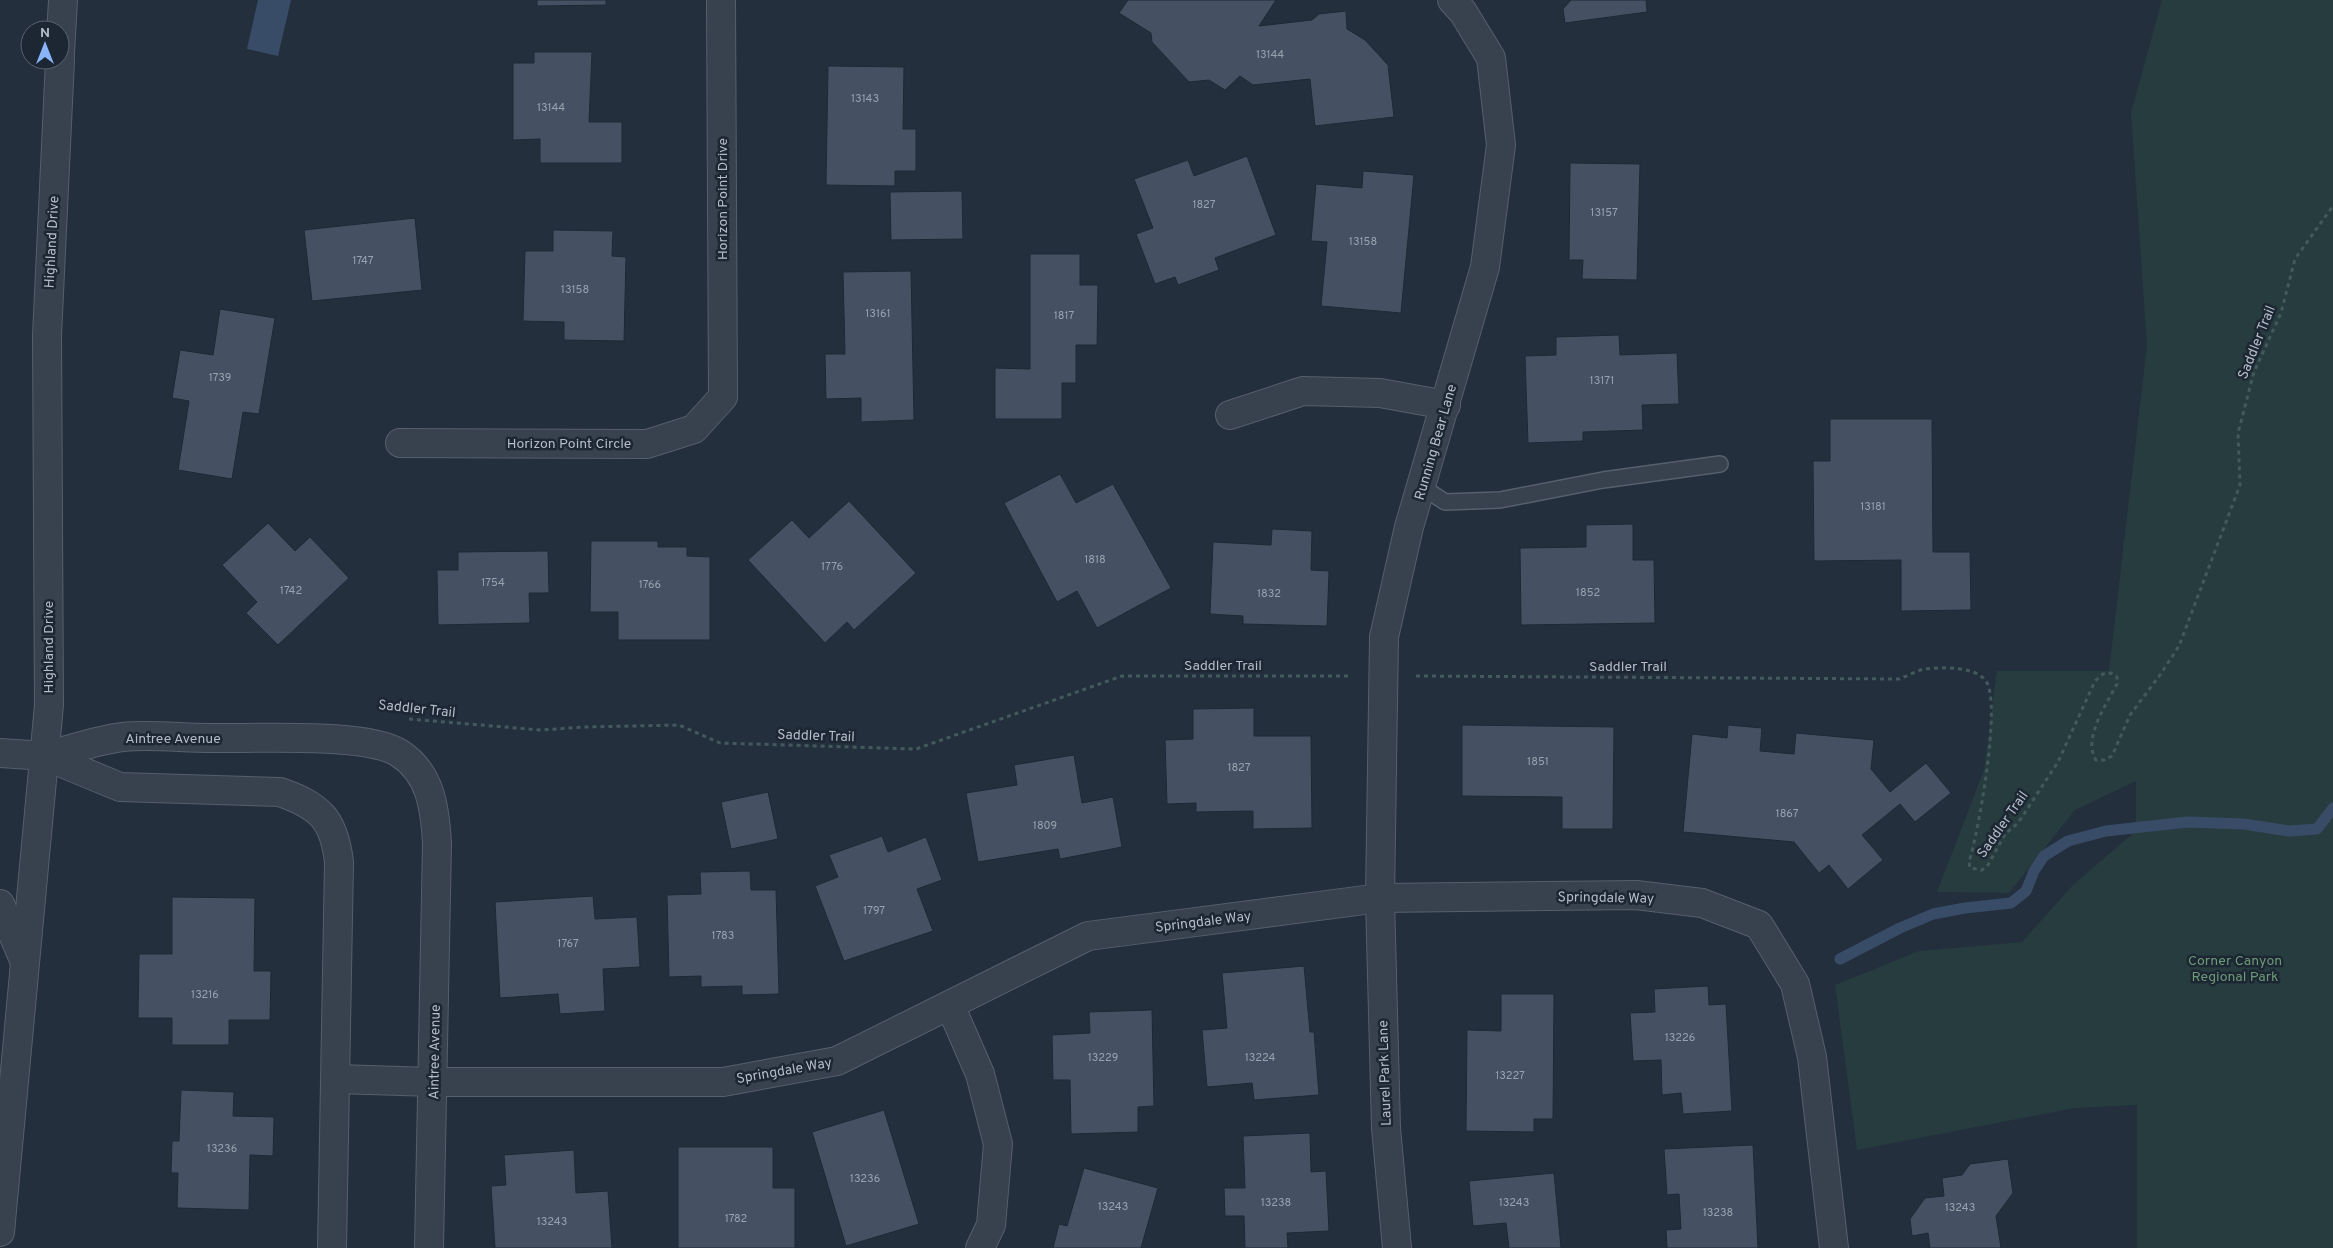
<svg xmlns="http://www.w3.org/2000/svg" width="2333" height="1248" font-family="Overpass,sans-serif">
<rect width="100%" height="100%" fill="#242f3e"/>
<polygon fill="#263c3f" points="2162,0 2333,0 2333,1248 2137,1248 2137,1105 2074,1108 1857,1150 1835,985 1919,951 2022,942 2073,885 2136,831 2136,781 2075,810 2009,893 1937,892 1984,770 1997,671 2109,671 2147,345 2131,113"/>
<polygon fill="#394c67" points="258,0 291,0 278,56 247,49"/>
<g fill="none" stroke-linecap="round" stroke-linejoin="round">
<polyline stroke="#394c67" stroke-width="11" points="1840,959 1900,928 1933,914 1965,908 2011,903 2026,891 2034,871 2044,856 2068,841 2106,831 2187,822 2244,824 2289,831 2317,829 2333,808"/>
</g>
<g fill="#455162" stroke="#1f2835">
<polygon points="537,0 606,0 606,5 537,6"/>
<polygon points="1128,0 1276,0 1259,26 1312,20 1319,14 1346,11 1347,29 1365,40 1388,65 1394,117 1315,126 1310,79 1253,85 1240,76 1225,90 1209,80 1189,82 1152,42 1151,33 1119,13"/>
<polygon points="1571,0 1646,0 1647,12 1565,23 1563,9"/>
<polygon points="534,52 592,52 589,122 622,122 622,163 540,163 540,139 513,140 513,63 534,63"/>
<polygon points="828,66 904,67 903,129 916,129 916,171 895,171 895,186 826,185"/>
<polygon points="1247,156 1276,235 1215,258 1219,270 1178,285 1175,277 1155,284 1136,234 1153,228 1134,179 1188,160 1194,176"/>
<polygon points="1570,163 1640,164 1637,280 1582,279 1583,260 1569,260"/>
<polygon points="1363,171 1414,175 1401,313 1321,306 1327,242 1311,241 1316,184 1362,188"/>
<polygon points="962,191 963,239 891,240 890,192"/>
<polygon points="415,218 422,290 312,301 304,230"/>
<polygon points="553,230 613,231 612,256 626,257 624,341 564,340 564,322 523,321 525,251 553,251"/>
<polygon points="1030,254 1080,254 1080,285 1098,285 1097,345 1076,345 1076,383 1062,383 1062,419 995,419 995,368 1030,369"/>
<polygon points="911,271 914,420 861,422 861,398 826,399 825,354 845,354 843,272"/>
<polygon points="220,309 275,318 259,414 243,412 232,479 178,470 189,401 172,398 180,350 213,355"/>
<polygon points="1619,335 1620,355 1677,353 1679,404 1642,405 1643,430 1583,432 1583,441 1528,443 1525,356 1556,355 1556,337"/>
<polygon points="1830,419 1932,419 1933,552 1970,552 1971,610 1901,611 1901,560 1814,561 1813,461 1830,461"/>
<polygon points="1060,474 1076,503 1113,484 1171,588 1097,628 1077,591 1057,602 1004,503"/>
<polygon points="849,501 916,573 854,630 847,622 825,643 748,560 792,520 809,538"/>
<polygon points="268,523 295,551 310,537 349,578 278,645 246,613 257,602 222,565"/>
<polygon points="1633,524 1633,560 1654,560 1655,623 1521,625 1520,548 1586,547 1586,525"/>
<polygon points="1272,529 1312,531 1311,570 1329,571 1327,626 1243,624 1243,616 1210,614 1213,542 1271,545"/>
<polygon points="591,541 658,541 658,547 687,547 687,556 710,557 710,640 618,640 618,612 590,612"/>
<polygon points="548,551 549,593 529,593 530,623 438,625 437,570 458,570 458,552"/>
<polygon points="1254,708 1254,736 1311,736 1312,828 1253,829 1253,811 1196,812 1196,803 1167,804 1165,740 1193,739 1193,709"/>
<polygon points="1462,725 1614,727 1613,829 1562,829 1562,797 1462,796"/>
<polygon points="1728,725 1762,728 1760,751 1794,754 1796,733 1874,740 1871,769 1890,792 1926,763 1951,793 1915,822 1900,804 1862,835 1883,860 1848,889 1829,865 1819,873 1794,842 1683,832 1692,734 1727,738"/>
<polygon points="1074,755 1082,803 1113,797 1122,847 1060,859 1058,849 978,862 966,793 1017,785 1014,765"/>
<polygon points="768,792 778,839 731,849 721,802"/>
<polygon points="882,836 888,852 926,837 942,880 917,889 933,931 844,961 815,886 838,877 829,855"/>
<polygon points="750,871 751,890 776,890 779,994 742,995 742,986 701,987 701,976 669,977 667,895 701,894 700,872"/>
<polygon points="593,896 595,919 637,917 640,967 603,969 605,1011 560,1014 558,994 500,998 495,902"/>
<polygon points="172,897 255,898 254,971 271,971 270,1020 229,1020 229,1045 172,1045 172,1018 138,1018 139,954 172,954"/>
<polygon points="1304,966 1310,1032 1314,1032 1319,1095 1254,1100 1252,1083 1207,1087 1202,1030 1227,1028 1222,973"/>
<polygon points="1708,986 1709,1005 1726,1004 1732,1111 1683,1114 1681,1093 1662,1095 1661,1060 1633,1061 1630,1013 1655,1012 1654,989"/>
<polygon points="1501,994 1554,994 1553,1119 1534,1119 1534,1132 1466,1131 1467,1030 1501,1031"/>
<polygon points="1152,1010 1154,1106 1138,1107 1138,1132 1071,1134 1070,1080 1053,1080 1052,1035 1090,1033 1089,1012"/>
<polygon points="181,1090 234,1092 233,1116 274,1117 273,1156 250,1155 249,1210 177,1208 178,1173 171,1173 172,1141 179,1141"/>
<polygon points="884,1110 919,1224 846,1246 812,1132"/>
<polygon points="1310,1133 1311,1172 1326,1171 1329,1231 1287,1233 1288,1248 1245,1248 1244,1216 1225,1216 1224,1188 1245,1188 1243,1136"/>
<polygon points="1753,1145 1758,1248 1667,1248 1666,1230 1681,1229 1679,1194 1667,1195 1664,1149"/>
<polygon points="678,1147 773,1147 773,1188 795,1188 795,1248 678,1248"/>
<polygon points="574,1150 576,1193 608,1191 612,1248 495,1248 491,1186 506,1185 504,1155"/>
<polygon points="2008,1159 2013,1193 1996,1216 2001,1248 1930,1248 1928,1233 1912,1236 1910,1219 1925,1198 1944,1196 1942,1178 1962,1175 1970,1164"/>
<polygon points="1084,1168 1158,1188 1141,1248 1053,1248 1059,1224 1067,1226"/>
<polygon points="1554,1173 1561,1248 1509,1248 1506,1223 1473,1226 1469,1181"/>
</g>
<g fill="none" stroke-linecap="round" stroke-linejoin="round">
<defs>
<polyline id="service" points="1422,487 1445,502 1500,500 1603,480 1720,464"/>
<g id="minor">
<polyline points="1230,415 1303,391 1380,393 1446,405"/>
<polyline points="400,443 647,444 694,429 723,397 721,0"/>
<path d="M45,756C70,750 97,740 123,737C151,734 182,738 210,738C253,739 366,732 399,753C431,773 435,809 437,843L429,1248"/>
<path d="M45,756L120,787L280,792C320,806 334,819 339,862L332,1248"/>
<polyline points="950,1005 980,1074 998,1144 991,1225 980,1248"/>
<polyline points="336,1079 433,1082 723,1082 837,1061 1088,936 1380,898 1636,895 1702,903 1759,925 1795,984 1812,1057 1834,1248"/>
<polyline points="1397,1248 1386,1128 1380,898 1384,637 1409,527 1485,267 1501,145 1491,58 1463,12 1452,0"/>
</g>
<g id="tertiary">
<polyline points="60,53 63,0"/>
<polyline points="0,753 45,756"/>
<polyline points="0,904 24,960"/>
<polyline points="0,1232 49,705 47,336 60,60"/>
</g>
</defs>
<use href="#service" stroke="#565f6c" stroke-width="18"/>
<use href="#minor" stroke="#565f6c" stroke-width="30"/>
<use href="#tertiary" stroke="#565f6c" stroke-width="30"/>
<g stroke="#44595c" stroke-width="3" stroke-dasharray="4 4" stroke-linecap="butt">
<path d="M1416,676L1899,679C1907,676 1916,671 1924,669C1942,667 1975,666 1986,681C2002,704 1978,834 1969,862L1970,868L1982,870L1988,865L2005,834L2018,823L2058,762L2095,681L2103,674L2111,673L2117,677V684C2107,703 2082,739 2096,760H2104L2112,756L2130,715L2160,675L2179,646L2240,485L2238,433L2254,372L2281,313L2295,259L2333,206"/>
<polyline points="409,719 540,730 585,727 679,725 720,743 916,749 1122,676 1350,676"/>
</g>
<use href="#service" stroke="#38414e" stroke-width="15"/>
<use href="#minor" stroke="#38414e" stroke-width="28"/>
<use href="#tertiary" stroke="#38414e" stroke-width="28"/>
</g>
<g text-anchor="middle" stroke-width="5" stroke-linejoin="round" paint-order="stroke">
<g font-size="11" fill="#98a1af">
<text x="1270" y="58">13144</text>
<text x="865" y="102">13143</text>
<text x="551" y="111">13144</text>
<text x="1204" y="208">1827</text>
<text x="1604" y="216">13157</text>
<text x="1363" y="245">13158</text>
<text x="363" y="264">1747</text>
<text x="575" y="293">13158</text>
<text x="878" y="317">13161</text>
<text x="1064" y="319">1817</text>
<text x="220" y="381">1739</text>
<text x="1602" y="384">13171</text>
<text x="1873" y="510">13181</text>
<text x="1095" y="563">1818</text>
<text x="832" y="570">1776</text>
<text x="493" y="586">1754</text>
<text x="650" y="588">1766</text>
<text x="291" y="594">1742</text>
<text x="1588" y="596">1852</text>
<text x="1269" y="597">1832</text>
<text x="1538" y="765">1851</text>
<text x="1239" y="771">1827</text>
<text x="1787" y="817">1867</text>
<text x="1045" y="829">1809</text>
<text x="874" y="914">1797</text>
<text x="723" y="939">1783</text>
<text x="568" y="947">1767</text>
<text x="205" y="998">13216</text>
<text x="1680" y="1041">13226</text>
<text x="1103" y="1061">13229</text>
<text x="1260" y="1061">13224</text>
<text x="1510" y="1079">13227</text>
<text x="222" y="1152">13236</text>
<text x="865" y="1182">13236</text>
<text x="1276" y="1206">13238</text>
<text x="1514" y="1206">13243</text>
<text x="1113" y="1210">13243</text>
<text x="1960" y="1211">13243</text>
<text x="1718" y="1216">13238</text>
<text x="736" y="1222">1782</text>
<text x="552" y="1225">13243</text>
</g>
<g font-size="14" fill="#b4bcc9" stroke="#1d2633">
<text transform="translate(722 199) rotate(-90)" y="5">Horizon Point Drive</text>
<text transform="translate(51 242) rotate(-87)" y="5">Highland Drive</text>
<text transform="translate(2256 342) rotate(-68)" y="5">Saddler Trail</text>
<text transform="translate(1435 442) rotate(-74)" y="5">Running Bear Lane</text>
<text x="569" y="448">Horizon Point Circle</text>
<text transform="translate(48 647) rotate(-90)" y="5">Highland Drive</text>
<text x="1223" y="670">Saddler Trail</text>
<text x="1628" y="671">Saddler Trail</text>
<text transform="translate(417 708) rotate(6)" y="5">Saddler Trail</text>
<text transform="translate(816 735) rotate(2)" y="5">Saddler Trail</text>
<text x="173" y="743">Aintree Avenue</text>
<text transform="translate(2002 824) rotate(-55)" y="5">Saddler Trail</text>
<text transform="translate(1606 897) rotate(1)" y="5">Springdale Way</text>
<text transform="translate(1203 921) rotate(-7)" y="5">Springdale Way</text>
<text transform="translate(434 1052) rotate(-89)" y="5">Aintree Avenue</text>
<text transform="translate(784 1070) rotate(-10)" y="5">Springdale Way</text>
<text transform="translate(1384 1073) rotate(-92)" y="5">Laurel Park Lane</text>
</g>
<g font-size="14" fill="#6b9a76" stroke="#1d2633">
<text x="2235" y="965">Corner Canyon<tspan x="2235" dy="16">Regional Park</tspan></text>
</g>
</g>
<g transform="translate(45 45)"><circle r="24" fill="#1d2633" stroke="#59626f"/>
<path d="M0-4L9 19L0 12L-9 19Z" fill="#8ab4f8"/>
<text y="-8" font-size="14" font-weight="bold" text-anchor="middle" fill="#b4bcc9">N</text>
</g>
</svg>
